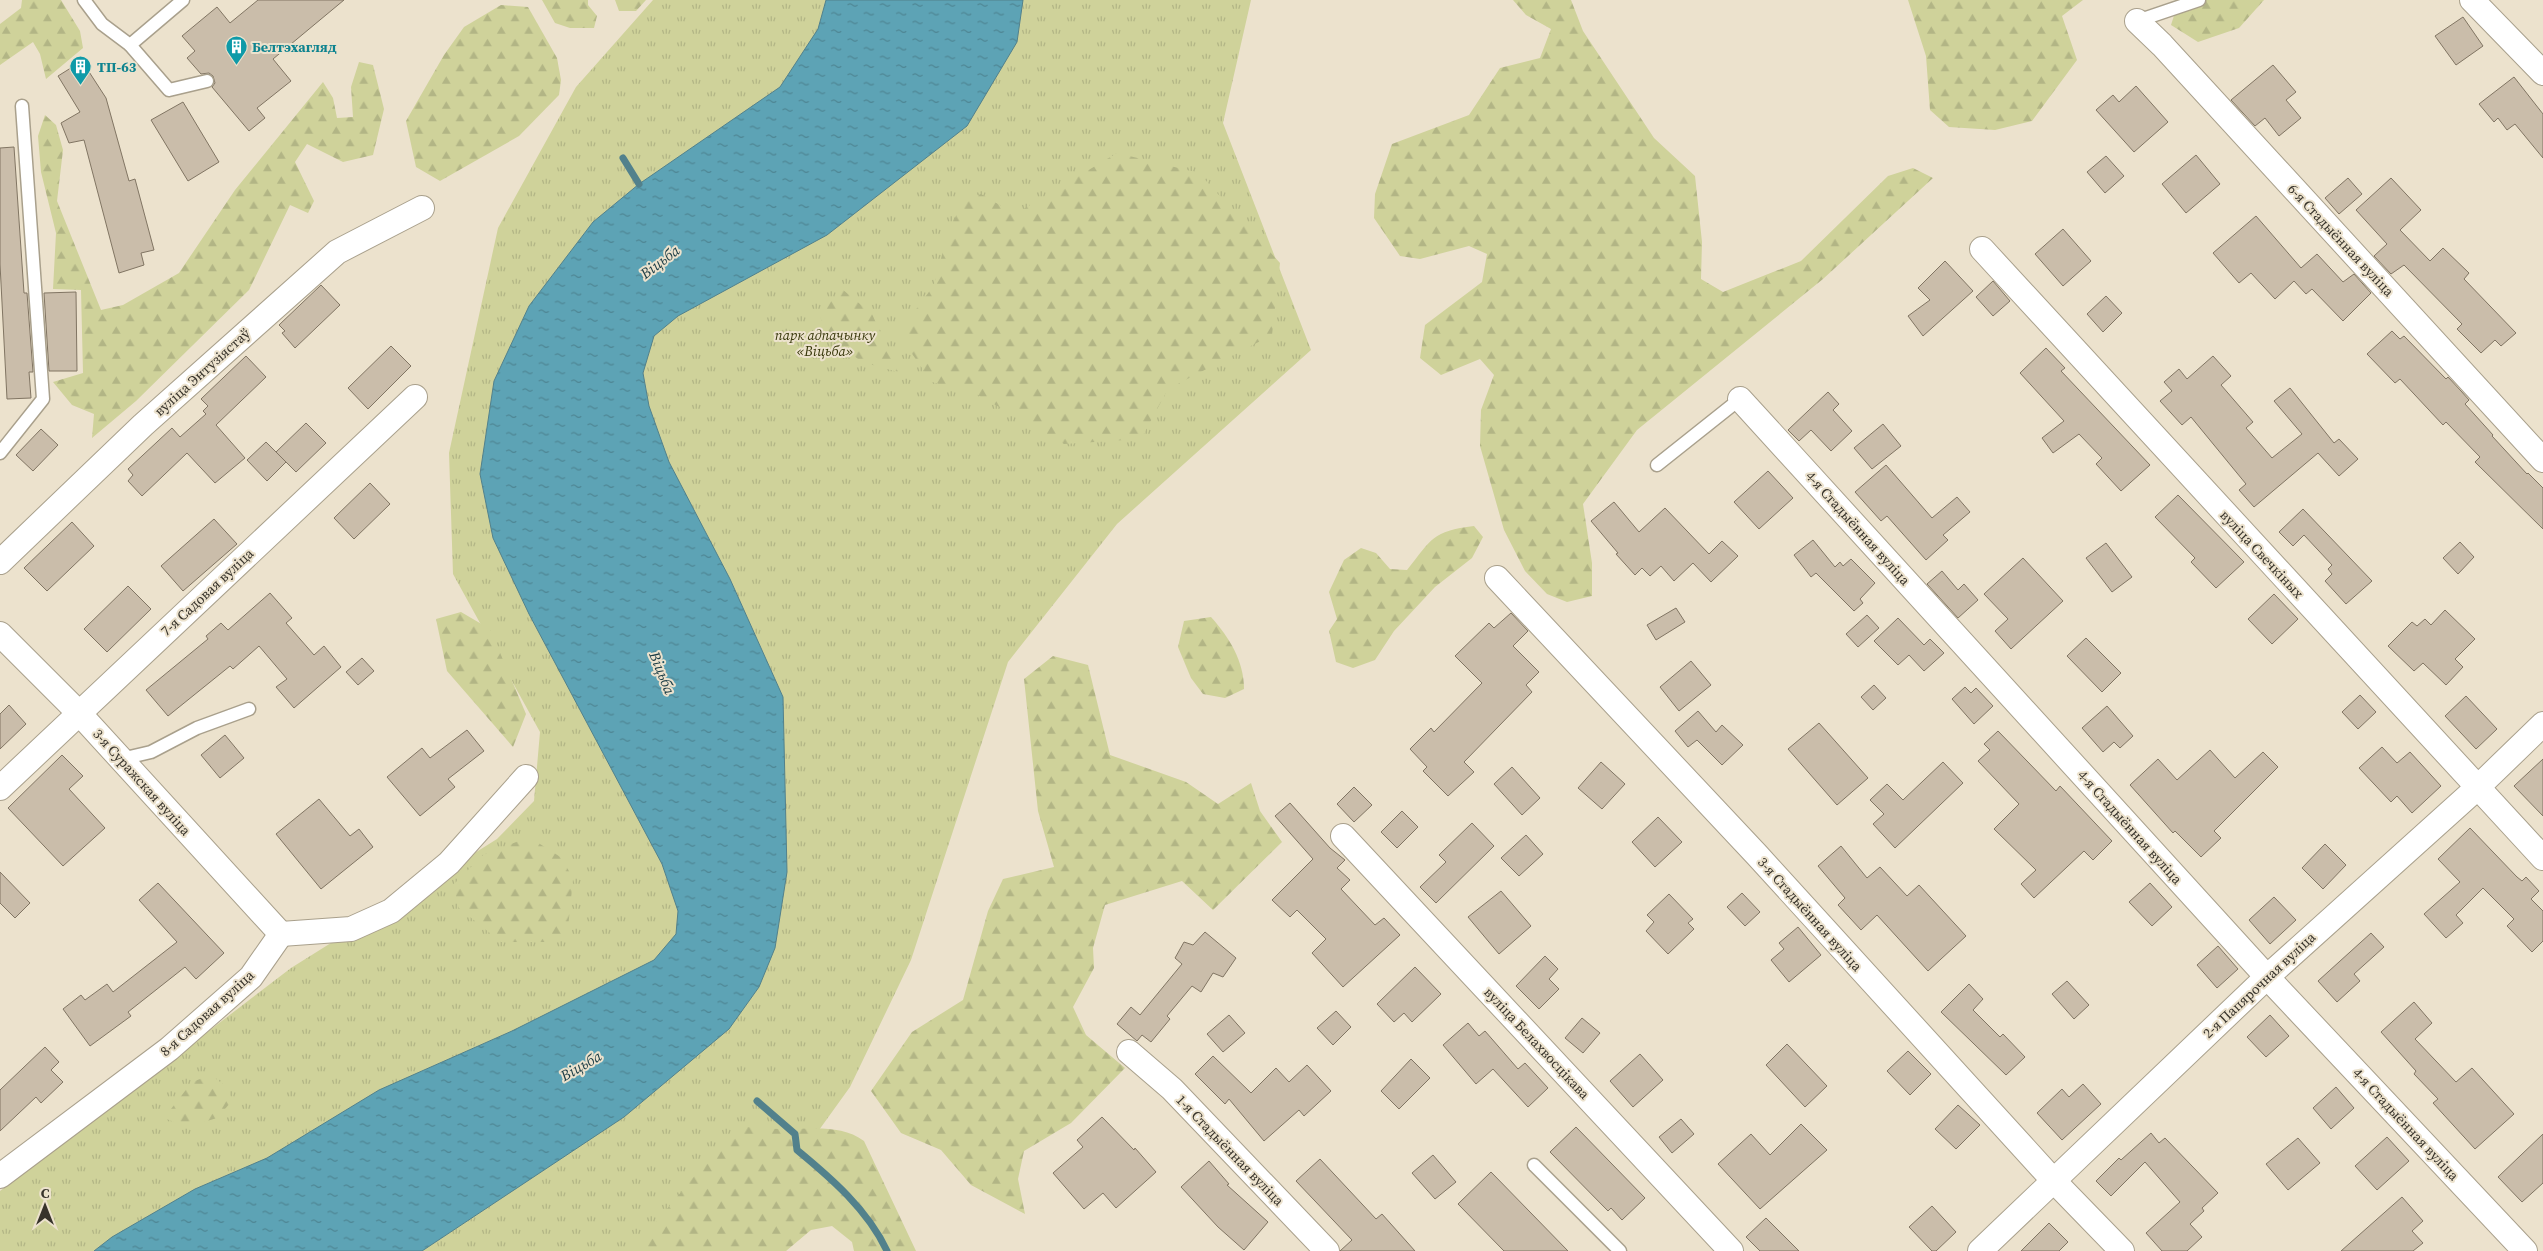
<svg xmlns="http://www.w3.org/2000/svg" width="2543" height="1251" font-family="'Source Serif 4',serif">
<defs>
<pattern id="grass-tufts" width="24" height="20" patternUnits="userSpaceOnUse" patternTransform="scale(1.25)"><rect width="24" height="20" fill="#cfd29a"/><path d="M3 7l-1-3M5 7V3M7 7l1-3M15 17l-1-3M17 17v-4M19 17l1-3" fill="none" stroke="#b2b585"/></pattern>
<pattern id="forest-firs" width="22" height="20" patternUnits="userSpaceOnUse" patternTransform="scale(1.25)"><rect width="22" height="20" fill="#cfd29a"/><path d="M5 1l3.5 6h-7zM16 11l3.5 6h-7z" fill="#b2b585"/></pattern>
<pattern id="water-ripples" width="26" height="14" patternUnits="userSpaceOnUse" patternTransform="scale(1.25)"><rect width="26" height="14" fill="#5da3b5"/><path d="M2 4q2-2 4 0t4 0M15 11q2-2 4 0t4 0" fill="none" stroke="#4e8593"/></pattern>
</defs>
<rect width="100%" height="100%" fill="#ece2cd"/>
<polygon fill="url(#grass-tufts)" points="653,0 1251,0 1223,123 1311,350 1117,524 1008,662 911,960 850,1087 732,1251 0,1251 0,1191 291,968 497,839 534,801 540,732 453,574 449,453 498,228 576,87"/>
<g fill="url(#forest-firs)">
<polygon points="22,0 61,0 80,31 83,48 46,79 40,54 33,42 0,65 0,24 21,8"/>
<polygon points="542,0 588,0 588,5 597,16 594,28 570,28 555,23"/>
<polygon points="615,0 646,0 636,11 619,11"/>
<polygon points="1513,0 1571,0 1583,31 1654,138 1695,176 1702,242 1701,279 1723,292 1801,261 1888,176 1913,168 1933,178 1823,279 1637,430 1583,504 1592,563 1592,596 1567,602 1547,594 1525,571 1504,530 1480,446 1481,410 1494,375 1480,359 1441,375 1420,358 1425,325 1482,282 1487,254 1469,246 1420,259 1400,256 1374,218 1375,194 1392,144 1469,115 1500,68 1540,58 1551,29 1526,15"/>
<polygon points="1908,0 2083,0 2062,16 2077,60 2032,121 1995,130 1949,127 1930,110 1926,56"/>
<polygon points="2179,0 2264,0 2239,28 2198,42 2171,25"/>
<polygon points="501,5 528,7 557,58 561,80 559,95 519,136 440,181 416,167 406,121 444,55 464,27"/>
<polygon points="359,62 373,65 384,109 373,155 343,162 307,144 295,162 314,201 308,213 290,205 249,290 136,401 92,438 94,414 72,405 53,382 83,373 81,290 53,289 56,233 41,172 38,136 45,115 56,125 63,150 57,201 101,310 123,305 179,273 235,190 323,82 333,98 337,118 353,117 351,87"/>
<polygon points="1117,153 1199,173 1280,263 1272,335 1168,389 1141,439 1064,444 976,394 932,382 898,334 934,285 947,236 963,200 981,194 1015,214"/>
<polygon points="842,289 872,314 898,372 862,362 828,336 819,314"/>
<path d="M1474,526L1483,537L1472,558L1435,587L1394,631L1375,660L1353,668L1336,662L1329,631L1337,619L1329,592L1344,560L1361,548L1376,553L1390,569L1407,570C1432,539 1432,531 1474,526Z"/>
<polygon points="461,612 490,629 526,714 513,747 447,671 436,619"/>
<path d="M1211,617C1229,637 1244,661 1244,689L1225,698L1203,694L1191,678L1178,647L1184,621Z"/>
<polygon points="1053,656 1088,665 1110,755 1186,782 1218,804 1251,783 1260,811 1282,842 1213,910 1182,881 1105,905 1093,948 1094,968 1073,1007 1086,1035 1125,1068 1071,1123 1024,1151 1018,1179 1025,1214 971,1185 941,1150 901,1133 871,1091 912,1032 963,1000 988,911 1003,879 1054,867 1038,811 1024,679"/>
<polygon points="529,837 562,858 573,879 568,928 556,942 501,942 459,908 453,885 483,855"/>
<polygon points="211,1075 228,1088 232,1101 217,1118 187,1127 164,1118 192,1082"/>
<path d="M736,1126C751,1127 765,1129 780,1129C808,1130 840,1123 864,1141L916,1251H854L852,1242L832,1226L811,1230L786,1251H632Z"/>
</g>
<polygon fill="url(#water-ripples)" stroke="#52818c" points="826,0 1023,0 1017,42 967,126 827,235 678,316 654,336 643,373 649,406 669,462 730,579 783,697 787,872 775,948 759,987 729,1029 624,1117 422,1251 94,1251 112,1237 195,1189 267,1158 379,1090 512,1031 654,960 676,934 678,911 662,864 529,614 493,538 480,474 494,381 529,306 593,222 639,184 780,87 818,29"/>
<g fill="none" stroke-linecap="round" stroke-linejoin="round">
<g stroke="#52818c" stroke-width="7">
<polyline points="623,158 639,184"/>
<path d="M757,1101L795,1134L797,1150C831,1178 868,1210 887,1251"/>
</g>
</g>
<g fill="#cabdaa" stroke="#817563">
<polygon points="258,0 344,0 273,59 291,81 257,108 265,118 249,131 212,87 215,83 213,76 209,73 201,74 187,58 195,51 182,36 217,7 230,23"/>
<polygon points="2463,17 2483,46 2456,65 2435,36"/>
<polygon points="82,61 106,98 129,181 135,179 154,250 141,253 144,265 119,273 84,140 69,143 61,123 80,112 58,76"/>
<polygon points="2273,65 2296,92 2286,100 2301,118 2279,136 2265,118 2255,126 2231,100"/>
<polygon points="2514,77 2543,114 2543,158 2515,124 2507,130 2498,118 2494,122 2479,104"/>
<polygon points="2136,86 2168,122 2134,152 2096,110 2113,95 2119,102"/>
<polygon points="183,102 219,162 188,181 151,120"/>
<polygon points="14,147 24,293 27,293 33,372 29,372 31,398 7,399 0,264 0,148"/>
<polygon points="2196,155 2220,184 2186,213 2162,184"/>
<polygon points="2106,156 2124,176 2105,193 2087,172"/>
<polygon points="2348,178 2362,194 2339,214 2325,198"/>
<polygon points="2391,178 2421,210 2400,230 2430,261 2443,248 2469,273 2464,279 2516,333 2501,346 2495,340 2481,353 2457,329 2462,324 2404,265 2391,274 2374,256 2387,244 2356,210"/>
<polygon points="2256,216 2301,268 2317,254 2343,282 2354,274 2371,293 2343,321 2312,289 2306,294 2294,281 2275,299 2251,273 2239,283 2213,253"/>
<polygon points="2063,229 2091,261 2063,286 2035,254"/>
<polygon points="1945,261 1973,291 1923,336 1908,316 1930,300 1918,288"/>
<polygon points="1993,281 2010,301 1993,316 1976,297"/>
<polygon points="321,285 340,305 295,348 282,333 285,331 279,325"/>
<polygon points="76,292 77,371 49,371 44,293"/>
<polygon points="2106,296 2122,313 2103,332 2087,314"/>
<polygon points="2392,331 2400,339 2404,336 2446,379 2448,377 2461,391 2469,400 2465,404 2493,435 2492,436 2527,474 2528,473 2543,488 2543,529 2475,462 2480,457 2446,422 2443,425 2400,379 2395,383 2367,354"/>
<polygon points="391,346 411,366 368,409 348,388"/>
<polygon points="2046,348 2065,368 2061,371 2150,465 2121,491 2096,464 2102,458 2079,434 2053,453 2042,438 2064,421 2020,373"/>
<polygon points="246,356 266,377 216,425 245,458 215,483 187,453 142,496 128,481 133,475 128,469 172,428 180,437 206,414 203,411 208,406 201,399"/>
<polygon points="2213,356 2231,376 2221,385 2253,422 2246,428 2272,458 2302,434 2274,401 2290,388 2334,443 2339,439 2358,459 2339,476 2318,453 2254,507 2239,490 2246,484 2191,417 2182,425 2160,401 2172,391 2164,382 2179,369 2187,379"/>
<polygon points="1828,392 1839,404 1833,410 1852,431 1831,451 1811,430 1799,441 1788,430"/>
<polygon points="306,423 326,443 296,472 276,452"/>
<polygon points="1883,424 1901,446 1872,469 1854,448"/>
<polygon points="41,429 58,445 33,471 16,455"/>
<polygon points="266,442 286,462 267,481 247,460"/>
<polygon points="1886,465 1932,518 1957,497 1970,512 1943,535 1948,540 1926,560 1887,516 1881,521 1855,492"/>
<polygon points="1768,471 1793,498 1759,529 1734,502"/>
<polygon points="370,483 390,504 354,539 334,518"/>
<polygon points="2178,495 2244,562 2216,588 2191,562 2195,558 2155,517"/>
<polygon points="1614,502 1639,532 1665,508 1709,554 1722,541 1738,556 1711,582 1693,563 1674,581 1661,566 1650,576 1642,568 1635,575 1616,554 1618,553 1591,521"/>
<polygon points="2303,509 2372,581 2346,604 2325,581 2332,574 2328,569 2332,565 2304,535 2293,546 2279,532"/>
<polygon points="214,519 237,544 183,591 161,566"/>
<polygon points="72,522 94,546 47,591 24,568"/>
<polygon points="1813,540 1835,567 1840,562 1843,566 1851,559 1875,583 1860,599 1863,603 1854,611 1816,573 1811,577 1794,555"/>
<polygon points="2460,542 2474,557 2458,574 2443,558"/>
<polygon points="2106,543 2132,577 2112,592 2086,558"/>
<polygon points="2023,558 2063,601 2011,649 1995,631 2008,619 1984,594"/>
<polygon points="1942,571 1958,590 1964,584 1978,600 1958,618 1927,584"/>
<polygon points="128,586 151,609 107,652 84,629"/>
<polygon points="270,593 292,618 286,623 314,655 324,646 341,667 294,708 276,687 287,679 259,646 233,669 230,666 168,716 146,690 208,639 206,636 221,623 228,630"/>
<polygon points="2274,594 2298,619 2272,644 2248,619"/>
<polygon points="1676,608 1685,622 1656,640 1647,625"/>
<polygon points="2445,610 2475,639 2455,659 2463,667 2446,685 2423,663 2414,671 2388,646 2412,622 2417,626 2425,619 2431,625"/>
<polygon points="1511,613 1528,631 1513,646 1539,672 1526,685 1532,692 1464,762 1474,772 1448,796 1423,771 1427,767 1410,749 1431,728 1434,732 1482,683 1455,656 1489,623 1494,628"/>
<polygon points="1867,615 1879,628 1858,647 1846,634"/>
<polygon points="1898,618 1924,645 1930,639 1944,653 1924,671 1909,655 1898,665 1874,641"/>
<polygon points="2086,638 2121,673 2102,692 2067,656"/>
<polygon points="362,658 374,671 358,685 346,672"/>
<polygon points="1691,661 1711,685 1679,711 1660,687"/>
<polygon points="1874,685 1886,698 1873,710 1861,697"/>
<polygon points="1965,687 1971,693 1976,688 1993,706 1974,724 1952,699"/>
<polygon points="2360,695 2376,712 2358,729 2342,712"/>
<polygon points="2466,696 2497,729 2476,749 2445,716"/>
<polygon points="9,705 26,724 0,749 0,714"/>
<polygon points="2107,706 2133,736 2120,748 2114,742 2103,752 2082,728"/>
<polygon points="1698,711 1716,732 1722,725 1743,745 1722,765 1697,740 1688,747 1675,731"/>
<polygon points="1819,723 1868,778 1837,805 1788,749"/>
<polygon points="467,730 484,751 448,779 455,787 420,816 387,777 422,748 430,758"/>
<polygon points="1998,731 2056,791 2060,786 2112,841 2093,860 2084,851 2034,898 2021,884 2036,870 1994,829 2019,804 1978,761 1990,750 1984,744"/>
<polygon points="225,735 244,758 220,778 201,755"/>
<polygon points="2382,747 2397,763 2410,752 2441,786 2412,813 2397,796 2391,802 2359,768"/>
<polygon points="2210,750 2235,778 2263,752 2278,767 2214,831 2221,838 2201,857 2175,831 2173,833 2130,785 2158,759 2177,780"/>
<polygon points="62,755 83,776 69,789 105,828 63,866 8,808"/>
<polygon points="2543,759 2543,816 2514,786"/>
<polygon points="1601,762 1625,784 1602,809 1578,788"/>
<polygon points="1943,762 1963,783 1895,848 1873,824 1884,814 1870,800 1887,784 1903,800"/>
<polygon points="1512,767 1540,798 1522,815 1494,784"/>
<polygon points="1354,787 1372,805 1354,822 1337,804"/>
<polygon points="319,799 350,836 359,829 373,847 321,889 276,834"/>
<polygon points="1290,803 1330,848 1345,860 1337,868 1350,880 1341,889 1375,925 1384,918 1400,935 1343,987 1312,953 1326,939 1297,910 1290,917 1272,900 1313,859 1275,816"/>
<polygon points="1402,811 1418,827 1397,848 1381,832"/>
<polygon points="1658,817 1682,842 1655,867 1632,842"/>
<polygon points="1472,823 1494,846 1436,903 1420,887 1446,862 1439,855"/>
<polygon points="2470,828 2517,877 2522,881 2526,877 2539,891 2531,899 2543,911 2543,941 2532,952 2507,926 2514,919 2483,888 2456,915 2463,923 2446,938 2424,914 2460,882 2438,859"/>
<polygon points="1526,835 1543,854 1519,876 1501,858"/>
<polygon points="2325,844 2346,865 2323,889 2302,868"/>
<polygon points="1841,846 1867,878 1880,867 1907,896 1919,885 1966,936 1928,971 1877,915 1861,930 1838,905 1845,898 1818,866"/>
<polygon points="0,872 30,903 15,918 0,903"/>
<polygon points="158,883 224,953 196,979 185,967 128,1012 131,1016 90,1046 63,1009 81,995 85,1000 107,984 113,992 177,942 139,900"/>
<polygon points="2150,883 2172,907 2152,926 2129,902"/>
<polygon points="1501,891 1531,926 1499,954 1468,917"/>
<polygon points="1742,893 1760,912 1745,926 1727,907"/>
<polygon points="1669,894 1693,919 1688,923 1694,929 1668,954 1646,931 1654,922 1647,915"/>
<polygon points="2274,897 2296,920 2270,944 2249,920"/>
<polygon points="1798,927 1821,955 1789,982 1771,960 1784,949 1779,943"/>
<polygon points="1205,932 1236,958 1223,977 1213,973 1201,992 1192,986 1167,1016 1170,1019 1151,1042 1142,1035 1137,1041 1117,1024 1131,1007 1140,1015 1182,964 1175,958 1184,942 1193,945"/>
<polygon points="2371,933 2384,947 2354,974 2360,981 2337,1002 2318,981"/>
<polygon points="2218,946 2238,969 2217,988 2197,965"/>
<polygon points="1545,956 1558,969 1549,979 1559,989 1539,1009 1516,986"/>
<polygon points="1415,967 1441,994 1412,1022 1404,1013 1394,1022 1377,1004"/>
<polygon points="2067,981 2089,1005 2074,1019 2052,994"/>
<polygon points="1969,984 1983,999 1973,1010 2000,1037 2003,1034 2025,1057 2006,1075 1941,1012"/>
<polygon points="2414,1002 2432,1023 2415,1039 2456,1082 2472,1068 2514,1114 2475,1149 2433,1103 2438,1099 2414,1074 2416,1071 2381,1032"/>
<polygon points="1336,1011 1351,1027 1333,1045 1317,1028"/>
<polygon points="1229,1015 1245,1033 1223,1052 1207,1034"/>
<polygon points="2270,1015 2289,1036 2266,1057 2247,1037"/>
<polygon points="1582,1018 1600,1033 1583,1053 1565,1038"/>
<polygon points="1468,1023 1479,1036 1485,1031 1518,1069 1525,1063 1548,1088 1528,1107 1493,1069 1476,1084 1443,1045"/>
<polygon points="1787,1044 1827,1086 1805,1107 1766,1065"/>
<polygon points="45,1047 59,1062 51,1070 63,1082 41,1103 36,1097 0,1131 0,1090"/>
<polygon points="1908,1051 1931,1074 1910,1095 1887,1071"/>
<polygon points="1640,1054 1663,1080 1633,1107 1610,1081"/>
<polygon points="1213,1056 1251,1093 1276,1068 1289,1082 1307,1065 1331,1091 1304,1116 1299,1110 1264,1141 1229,1099 1225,1104 1195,1074"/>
<polygon points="1411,1059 1430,1078 1399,1109 1381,1091"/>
<polygon points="2083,1084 2101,1104 2062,1140 2037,1113 2062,1089 2069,1097"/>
<polygon points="2336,1087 2354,1108 2331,1129 2313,1108"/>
<polygon points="1958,1105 1980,1125 1956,1149 1935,1129"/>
<polygon points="1102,1117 1134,1150 1135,1148 1156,1172 1116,1208 1103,1193 1084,1209 1053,1173 1083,1147 1077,1140"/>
<polygon points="1681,1119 1694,1134 1672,1153 1659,1137"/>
<polygon points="1801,1124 1827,1150 1760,1209 1718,1164 1751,1134 1770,1155"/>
<polygon points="1576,1127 1645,1198 1622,1220 1611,1208 1608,1211 1550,1152"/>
<polygon points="2151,1133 2159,1143 2165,1138 2218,1193 2202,1208 2204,1211 2190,1224 2202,1237 2187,1251 2162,1251 2146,1233 2180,1202 2145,1162 2111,1196 2096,1181 2119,1158 2121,1160"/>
<polygon points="2543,1134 2543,1183 2522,1202 2498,1177"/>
<polygon points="2387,1137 2409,1161 2377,1190 2355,1166"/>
<polygon points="2298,1138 2320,1163 2288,1190 2266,1164"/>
<polygon points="1433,1155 1456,1182 1435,1199 1412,1173"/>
<polygon points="1320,1159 1376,1219 1382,1214 1415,1251 1340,1251 1352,1240 1296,1181"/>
<polygon points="1209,1161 1229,1184 1227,1185 1268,1222 1244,1250 1218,1227 1181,1187"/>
<polygon points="1491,1172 1568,1251 1504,1251 1458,1204"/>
<polygon points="2402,1197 2423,1221 2412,1231 2423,1243 2413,1251 2341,1251"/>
<polygon points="1932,1206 1956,1232 1936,1251 1932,1251 1909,1227"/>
<polygon points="1766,1218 1799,1251 1760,1251 1746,1237"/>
<polygon points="2049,1223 2068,1242 2059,1251 2021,1251"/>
</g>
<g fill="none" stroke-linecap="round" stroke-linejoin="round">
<defs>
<g id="lane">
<polyline points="84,0 102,24 130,45 183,0"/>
<polyline points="2137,21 2199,0"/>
<polyline points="130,45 169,90 207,81"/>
<polyline points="0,453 43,399 22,106"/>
<polyline points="1657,465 1740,399"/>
<polyline points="121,759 151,752 197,728 249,709"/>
<polyline points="1534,1165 1620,1251"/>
</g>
<g id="street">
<polyline points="2472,0 2543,73"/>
<polyline points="2137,21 2162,45 2543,460"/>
<polyline points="1982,249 2543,858"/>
<polyline points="1740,399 2267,977 2525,1251"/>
<polyline points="0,562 143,425 337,252 422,208"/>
<polyline points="1497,578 1757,855 2053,1180 2122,1251"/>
<polyline points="0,634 78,712 281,934"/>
<polyline points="0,788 415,397"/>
<polyline points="1343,836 1731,1251"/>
<polyline points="281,934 351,929 391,911 449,863 526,777"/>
<polyline points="1129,1052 1172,1089 1327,1251"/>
<polyline points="0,1176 169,1049 251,977 281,934"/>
<polyline points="1980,1251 2267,977 2477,788 2543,724"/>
</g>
</defs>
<use href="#lane" stroke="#a9a08c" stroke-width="15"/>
<use href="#street" stroke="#a9a08c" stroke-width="26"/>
<use href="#lane" stroke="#fff" stroke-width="12"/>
<use href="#street" stroke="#fff" stroke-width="24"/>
</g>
<defs>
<symbol id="building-pin" viewBox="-11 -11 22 30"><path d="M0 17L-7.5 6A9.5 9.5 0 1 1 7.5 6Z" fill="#0f9aa8" stroke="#ece2cd"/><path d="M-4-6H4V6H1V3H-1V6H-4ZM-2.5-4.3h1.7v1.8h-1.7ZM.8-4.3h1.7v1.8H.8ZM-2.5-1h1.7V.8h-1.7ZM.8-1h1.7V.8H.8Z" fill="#fff"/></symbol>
</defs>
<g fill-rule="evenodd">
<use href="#building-pin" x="224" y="34" width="25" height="34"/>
<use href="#building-pin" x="68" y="54" width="25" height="34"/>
</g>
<g text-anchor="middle" stroke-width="4" stroke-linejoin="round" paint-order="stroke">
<g font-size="14" font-weight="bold" fill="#0d838f" stroke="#ece2cd" text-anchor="start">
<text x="252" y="52">Белтэхагляд</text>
<text x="97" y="72">ТП-63</text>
</g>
<g font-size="14" fill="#37332b" stroke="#ece2cd">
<text transform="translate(2341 240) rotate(47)" y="5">6-я Стадыённая вуліца</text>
<text transform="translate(202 372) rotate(-42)" y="5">вуліца Энтузіястаў</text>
<text transform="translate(1858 528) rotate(48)" y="5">4-я Стадыённая вуліца</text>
<text transform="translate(2262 554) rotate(47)" y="5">вуліца Свечкіных</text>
<text transform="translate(207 592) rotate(-43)" y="5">7-я Садовая вуліца</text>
<text transform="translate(142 782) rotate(48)" y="5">3-я Суражская вуліца</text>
<text transform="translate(2130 827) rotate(48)" y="5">4-я Стадыённая вуліца</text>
<text transform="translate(1810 914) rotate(48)" y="5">3-я Стадыённая вуліца</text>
<text transform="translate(2259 985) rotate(-43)" y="5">2-я Папярочная вуліца</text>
<text transform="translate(207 1013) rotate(-42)" y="5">8-я Садовая вуліца</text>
<text transform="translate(1537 1043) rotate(47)" y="5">вуліца Белахвосцікава</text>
<text transform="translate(2406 1124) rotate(47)" y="5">4-я Стадыённая вуліца</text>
<text transform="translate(1230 1150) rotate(46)" y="5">1-я Стадыённая вуліца</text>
</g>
<g font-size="14" font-style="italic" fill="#37370a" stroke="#ece2cd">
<text x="825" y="340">парк адпачынку<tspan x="825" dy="16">«Віцьба»</tspan></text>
</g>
<g font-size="15" font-style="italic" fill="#1a3c45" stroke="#ece2cd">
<text transform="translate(660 262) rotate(-37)" y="5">Віцьба</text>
<text transform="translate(662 673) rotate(68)" y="5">Віцьба</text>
<text transform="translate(581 1066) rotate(-30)" y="5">Віцьба</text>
</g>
</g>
<g transform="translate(45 1206)" stroke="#ece2cd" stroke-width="4" paint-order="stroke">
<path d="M0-4L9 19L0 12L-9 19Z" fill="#37332b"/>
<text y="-8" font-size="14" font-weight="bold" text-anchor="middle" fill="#37332b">С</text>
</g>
</svg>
